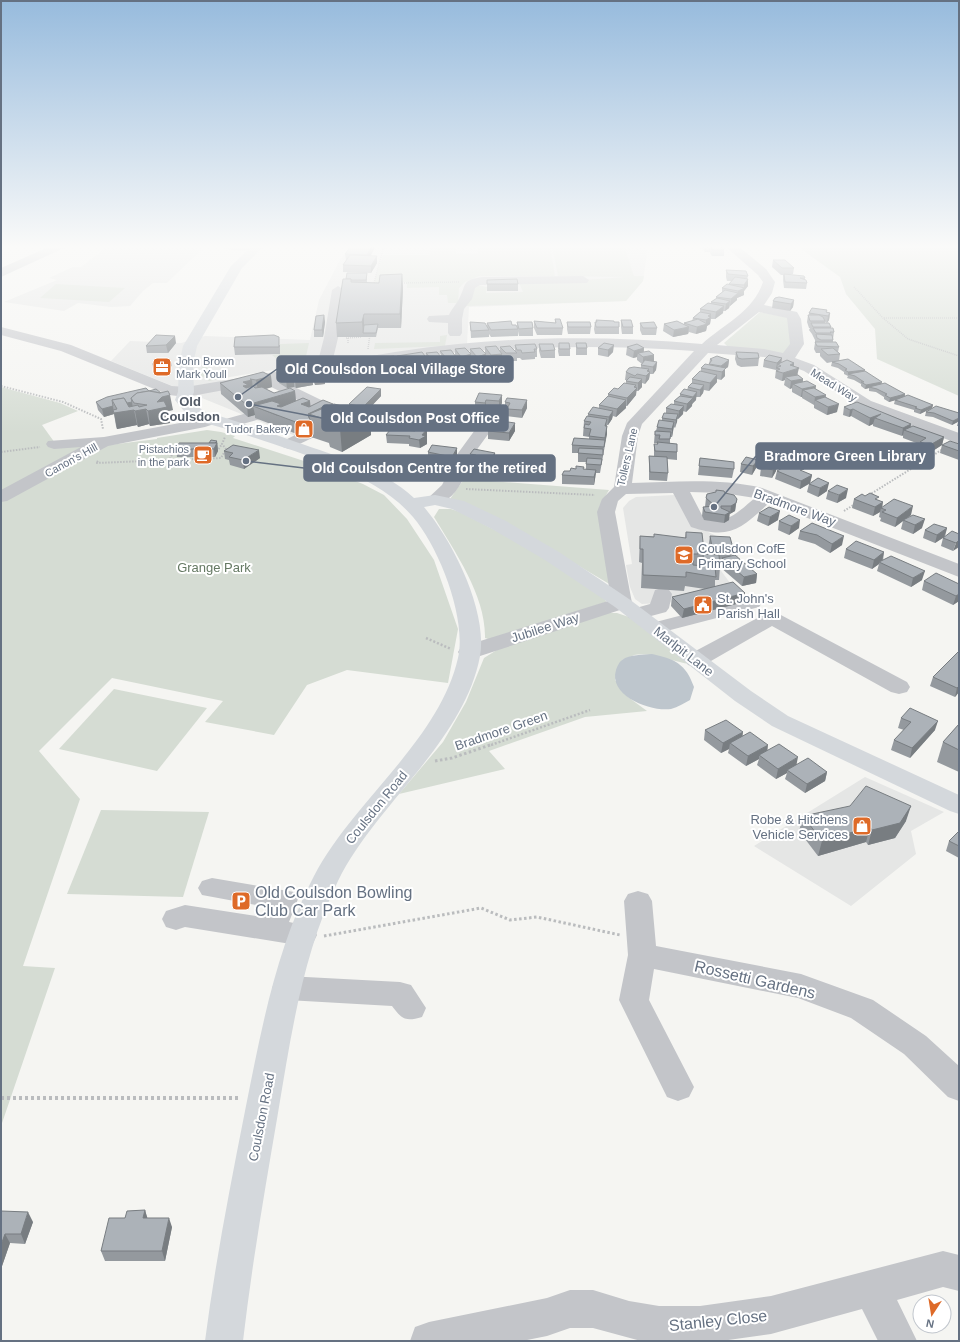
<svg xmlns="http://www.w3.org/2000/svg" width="960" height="1342" font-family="Helvetica,sans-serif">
<rect width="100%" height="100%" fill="#f5f5f2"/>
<g fill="#e5e6e5">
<polygon points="108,246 249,246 247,248 205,246 167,283 153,283 143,291 130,306 111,307 78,303 64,311 4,302 57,280 49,278 73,267 81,267"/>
<polygon points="352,246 641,246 647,253 643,281 626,301 469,307 467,344 304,365 224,378 232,390 326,427 303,439 111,361 130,341 181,343 205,336 310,340 319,300 340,260"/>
<polygon points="674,495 691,524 738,546 738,563 716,564 733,587 678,602 642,604 635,599 630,587 626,565 632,564 623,508 629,501 636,497"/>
<polygon points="865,777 944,812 911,831 916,854 851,906 754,846"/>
</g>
<g fill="#d5dcd3">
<polygon points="431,246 456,246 456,254 478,254 478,246 550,246 555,276 479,276 465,282 459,288 458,303 448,303 447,295 439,295 439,287 407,288 407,282 374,283 383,255 430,255"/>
<polygon points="552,246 624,246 634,276 644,276 643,281 626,301 466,306 472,284 487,287 486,293 523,292 518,280 583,280 626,277 558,276"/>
<polygon points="797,246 959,246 959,396 877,359 875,329 846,294 840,277"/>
<polygon points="56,284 125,288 109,302 40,298"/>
<polygon points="760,312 790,318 794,341 784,354 728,347 724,343"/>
<polygon points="447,335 445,346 374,349 375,343 440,342 440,336"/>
<polygon points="309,343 304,365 287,367 272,355 280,354 280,344"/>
<polygon points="203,363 215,376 224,378 209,381 200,375"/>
<polygon points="1,387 60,403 78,411 42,425 55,443 109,445 157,439 157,438 207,430 221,432 235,436 233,438 304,461 363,484 384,495 407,519 434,560 458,629 448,683 347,670 307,685 274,735 205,722 223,701 112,678 39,751 80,799 23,966 55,968 1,1126"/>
<polygon points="464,479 609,490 599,507 611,585 525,534 450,499"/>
<path d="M439,509H451L460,512L520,543L604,596L606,602L491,640L485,638C486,596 455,552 434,517Z"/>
<path d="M602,613H617L635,619L690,664C674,662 649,651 634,655C630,657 626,659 622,660L615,680L628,697L647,711L585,717L489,751L505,769L399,794L443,742L466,702L484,658L500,648Z"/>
<polygon points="114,689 207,708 157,771 59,749"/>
<polygon points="101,810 209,812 183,897 67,894"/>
</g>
<path fill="#bec6cd" d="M652,654C675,659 686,664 694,687L690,700C684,703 678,707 671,709C651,712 608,696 616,670C617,667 619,662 622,660C630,654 643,655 652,654Z"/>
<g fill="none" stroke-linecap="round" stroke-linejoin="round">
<g stroke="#babcbe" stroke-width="1.5" stroke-dasharray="1 1" stroke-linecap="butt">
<polyline points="374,283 381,283"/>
<polyline points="374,283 384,246"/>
<polyline points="400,283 459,282"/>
<polyline points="854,287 883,318 908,339 959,356"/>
<polyline points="884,318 959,318"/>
<polyline points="346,338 348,338 348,343"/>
<polyline points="348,338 361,337"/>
<polyline points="368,349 370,334"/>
</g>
<g stroke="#babcbe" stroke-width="2" stroke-dasharray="1.5 1.5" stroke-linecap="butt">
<polyline points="1,386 63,402 101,419 103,429"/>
<polyline points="171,450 179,450"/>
<polyline points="216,450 218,450 222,444"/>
<polyline points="1,452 40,447"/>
<polyline points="170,459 174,450"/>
<polyline points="98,461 96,463 221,458 226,449 222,444 225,437"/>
<polyline points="466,489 595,495"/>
<polyline points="869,495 943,449"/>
<polyline points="844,511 855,504"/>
</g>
<g stroke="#babcbe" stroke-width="2.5" stroke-dasharray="2 2" stroke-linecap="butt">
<polyline points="426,638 451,649"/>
<polyline points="491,745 590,710"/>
</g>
<g stroke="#babcbe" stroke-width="3" stroke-dasharray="2.5 2.5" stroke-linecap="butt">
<polyline points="435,761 452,758 493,744"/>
<polyline points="324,936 481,908 510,920 537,917 620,935"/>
</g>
<polyline stroke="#babcbe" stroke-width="4" stroke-dasharray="3 3" stroke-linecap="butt" points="1,1098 240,1098"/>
<g fill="#c3c5c9" fill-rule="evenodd">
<polygon points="51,246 66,246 64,248 1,277 1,268"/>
<path d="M219,246H261L262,247C258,252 223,251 219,246Z"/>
<path d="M725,246H738L766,269L775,282L772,293L764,305L797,312L801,319L804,344L795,358L814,365L871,401L959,433V444L861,407L804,371L775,360L764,357L708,353L642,424L638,436L632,483C675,482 720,478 762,488L959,564V577L769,503C741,529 730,540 691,527L673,493L626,494L618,501L615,512L632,603L629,607L477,657L469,658L461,657L458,652L461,647L611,600L597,512L602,499L614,487L622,436L627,423L694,351C616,345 538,346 460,352C400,357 340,370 280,380L350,414L352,417L350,420L289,449L283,447L281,444L283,441L332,417L263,383L186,397L169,395L61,351L1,335V327L71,345L172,386L186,387L317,365L324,338L332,290L338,286L344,290L338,338L332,363C374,355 416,348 458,344C539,336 621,337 702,344C724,324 753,312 763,282L758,275ZM759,312L787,318L790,344L783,353L764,349L717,345ZM690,492L723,493L755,498C739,511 726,526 704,519Z"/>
<path d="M583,276L589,280L587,283L480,285L475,288L472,299L464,309L462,319V333L460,336H450L448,333V323L429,322L427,319L429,316L449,315C452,308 456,305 459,299C467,284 461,280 483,277Z"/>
<polygon points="283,403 289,405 291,408 289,411 228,428 222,426 220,423 222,420"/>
<polygon points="214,414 220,416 222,419 220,422 205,427 108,446 7,501 1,502 1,490 81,447 54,449 48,447 46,444 48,441 104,437 196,420"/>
<path d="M489,417L495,419L497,422L462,470L460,475L462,481C456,494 443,507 429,504L426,500L442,485L444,481L442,475L483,419Z"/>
<polygon points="662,588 669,590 672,594 669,608 666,612 636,620 629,618 626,614 629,610 650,604 655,590"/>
<polygon points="752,597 759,599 762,603 759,607 655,634 648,632 645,628 648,624"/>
<polygon points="772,612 779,614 907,682 910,687 907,692 899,694 891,692 772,626 704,665 696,667 688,665 685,660 688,655 765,614"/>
<polygon points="212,878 294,892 298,899 289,922 313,927 317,935 313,943 303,946 185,927 176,930 166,927 162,919 166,911 185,905 262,917 267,907 202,895 198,888 202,881"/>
<polygon points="638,891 648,894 652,901 656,946 801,974 873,1000 926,1036 959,1066 959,1101 948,1097 904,1054 851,1018 798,998 654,969 649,1000 694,1087 689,1097 678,1101 667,1097 619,1000 628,955 624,901 628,894"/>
<path d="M287,976L400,982L411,985L426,1008L422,1017C405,1022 402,1019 392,1006L287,1000L276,997L272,988L276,979Z"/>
<polygon points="943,1251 959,1255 959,1291 943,1287 897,1300 917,1341 878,1341 862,1309 771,1334 721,1341 641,1341 593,1328 570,1328 547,1336 522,1341 410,1341 415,1327 429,1322 547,1298 570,1290 593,1290 629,1301 659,1306 700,1306 771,1296"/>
</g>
<path fill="#d4d8dc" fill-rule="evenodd" d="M252,246H264L242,268L197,346L193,364L194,392L191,399L203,411C234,420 265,431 296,442C336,456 382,468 414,498L435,495L464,501L506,521L559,552L629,599L751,691L788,716L959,795V814L950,811L772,726L735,701L615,607L545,560L492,529L452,509L435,505L424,507C453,541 488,612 480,656C464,742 375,805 338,881C303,953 291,1035 278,1113C265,1189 252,1264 243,1341H205C215,1264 230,1187 245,1111C261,1031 276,948 314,876C353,801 439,741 458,658C467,619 439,547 413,517C374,471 296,453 241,433C229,429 200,423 191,417C185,413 179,405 175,400L178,392L179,364L183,346L231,266Z"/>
</g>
<g fill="#94999e" fill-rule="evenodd">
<polygon points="351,246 375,246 375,247 370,256 377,263 371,273 343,272 343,265 346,260 345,254"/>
<polygon points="700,246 720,246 724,250 724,256 712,256 710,253 710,252 705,252 702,248 702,246"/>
<polygon points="773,260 794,268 793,274 789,274 805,278 805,280 807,283 806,289 784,288 783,280 783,275 781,275 772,267"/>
<polygon points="726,270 748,276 747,279 748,279 748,286 744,291 744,295 737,298 737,300 730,306 729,308 725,311 723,311 723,313 715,319 711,319 710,324 707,326 706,331 696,334 689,332 688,334 673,337 663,331 664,324 684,324 684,323 692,321 693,318 700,312 700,309 711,304 711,302 716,299 716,297 722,293 722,288 729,285 732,281 727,281 726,277"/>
<polygon points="367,273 367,283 379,283 402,274 403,288 401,328 378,328 376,337 337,337 336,323 346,279"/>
<polygon points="487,280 518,284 518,291 487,291"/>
<polygon points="794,300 793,307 790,311 772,308 773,301"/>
<polygon points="826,312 830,313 829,320 827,323 825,322 825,323 831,327 831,328 834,332 833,339 833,342 839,347 838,352 840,354 839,361 865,371 882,384 905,394 905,396 933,405 932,408 959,413 959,426 957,426 958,422 952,425 933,417 925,416 926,412 928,410 920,414 914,412 914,410 894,404 895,400 897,399 889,402 884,399 884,397 876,392 869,391 869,388 865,389 861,386 861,384 854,380 847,378 848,376 844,374 844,372 838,368 831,366 832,362 827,363 820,356 820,353 816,353 814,349 815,343 815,340 812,334 809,330 810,328 809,328 807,322 808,315 809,315 809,313"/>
<polygon points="324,315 325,322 323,337 314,337 314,330"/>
<polygon points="555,319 563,328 562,335 537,335 534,328 534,321 555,323"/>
<polygon points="596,320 614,322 619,327 619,334 595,334 594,329 595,322 596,322"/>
<polygon points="621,320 633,327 633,334 622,334 621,327"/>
<polygon points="470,322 487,326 487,323 512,325 517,328 517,322 533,328 533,336 519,336 518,331 518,336 491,337 489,334 489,337 471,338"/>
<polygon points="567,322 591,327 590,334 568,334 567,329"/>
<polygon points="640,323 657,328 656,335 642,335 640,330"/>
<polygon points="176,343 168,353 147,353 146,346"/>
<polygon points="559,343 570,349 570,356 559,356 558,351"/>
<polygon points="576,343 587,348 587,355 576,355"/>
<polygon points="604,343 613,352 608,357 598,355 598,348"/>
<polygon points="539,344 555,350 555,358 541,358 539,351"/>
<polygon points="280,345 280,354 235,355 234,347"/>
<polygon points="515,345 537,349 537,357 535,357 535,359 522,360 520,358 517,358 517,361 506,361 502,357 502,362 491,363 486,356 486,362 477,364 471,358 471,362 461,365 456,359 457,364 455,364 455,366 447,367 442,361 442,366 433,368 428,363 429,368 403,371 400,367 400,371 374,375 370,369 370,373 360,375 355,369 355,361 368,364 368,359 397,360 397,356 426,358 426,353 441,356 440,351 455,355 455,349 470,353 470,349 485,353 485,347 500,352 500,347 515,351"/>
<polygon points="627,347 644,348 644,352 654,355 654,362 657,362 656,370 653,374 650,374 649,379 645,384 642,383 642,387 638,391 636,391 636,395 627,406 626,406 626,408 616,417 613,416 612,419 608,425 607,425 607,434 600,473 596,473 594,485 562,484 562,475 570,471 586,470 586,462 578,462 578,453 572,453 572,445 589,439 589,437 583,436 584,421 588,416 588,414 599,408 599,405 608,397 608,394 618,389 626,383 626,380 625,380 626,372 641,368 641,365 642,364 637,360 637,357 633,358 626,355"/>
<polygon points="736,352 759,358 758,366 741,367 737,365 735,359"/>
<polygon points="710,359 729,360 728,367 725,369 725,376 721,380 717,379 717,382 709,391 704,390 703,393 700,397 696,397 696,400 692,404 692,406 686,412 683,411 683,414 678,419 677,419 675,428 674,427 672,437 670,437 670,443 677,452 677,460 667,459 668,473 667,481 649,480 649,456 654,456 654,444 657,444 657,443 654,443 655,431 656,431 657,427 662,421 662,418 666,413 666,408 674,404 674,401 680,396 680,394 687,390 688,387 692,383 692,379 701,371 701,368 709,365"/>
<polygon points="764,360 782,362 794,363 794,367 798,375 803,379 803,382 816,389 826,397 837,412 827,415 814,408 814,405 802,398 802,397 801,397 792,392 792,388 790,389 784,385 785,380 782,381 775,378 776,370 763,367"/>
<polygon points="171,362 172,366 161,371 153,368 152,364"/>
<polygon points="339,364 354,368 354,375 344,377 340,371"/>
<polygon points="322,367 339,378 334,379 335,381 328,382 325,378 325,384 315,385 313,381 313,385 296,388 294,387 287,388 279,383 278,376 310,375 310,371 322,372"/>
<polygon points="271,376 272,387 266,389 274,393 295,391 296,401 311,406 333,404 350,408 349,404 381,389 381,396 366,412 370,413 371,435 342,452 330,447 329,443 311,437 311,432 302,436 255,418 255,415 248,417 221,394 220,383"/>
<polygon points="146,388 173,410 168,411 170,423 150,426 149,424 138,427 137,425 117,429 116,426 114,414 104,417 98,410 96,402"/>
<polygon points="502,395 502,403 499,409 486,408 485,410 475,410 475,402"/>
<polygon points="527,400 527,408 522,418 507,416 507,410 505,410 505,402"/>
<polygon points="857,402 911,424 911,427 944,437 942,445 959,444 959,460 940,453 942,445 928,454 918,450 919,444 903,438 903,435 902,436 873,426 873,424 869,426 851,416 849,417 843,415 844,407"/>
<polygon points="497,427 515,431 509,441 488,439 488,431"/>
<polygon points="427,429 427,444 420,448 409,446 409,444 387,443 386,435 408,430 415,431"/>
<polygon points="217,441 218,451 215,457 177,457 176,449 209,443"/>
<polygon points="224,451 260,458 244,469 230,465 229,460 225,459"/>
<polygon points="428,452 457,456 452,465 428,460"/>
<polygon points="495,453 495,461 487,472 471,470 470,454"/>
<polygon points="700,458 734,469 732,478 698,475"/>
<polygon points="758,460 756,468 752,475 740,472 741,464"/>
<polygon points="777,463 776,471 772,478 760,476 761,467"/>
<polygon points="777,471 803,472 812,475 810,483 827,491 818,497 807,492 809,484 800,489 775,479"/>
<polygon points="716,490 725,493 737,499 735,511 729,514 729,520 724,523 704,520 702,516 703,507 705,507 706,498 716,493"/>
<polygon points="828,491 846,498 837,503 826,499"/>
<polygon points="854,499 878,500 882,508 911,515 907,518 922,528 913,534 901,529 903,521 895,527 880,521 881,518 879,517 880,512 873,516 852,508"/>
<polygon points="759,513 778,520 768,526 757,521"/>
<polygon points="779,521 799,528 789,535 778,530"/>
<polygon points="812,523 842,545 830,553 815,544 798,539 800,531"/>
<polygon points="947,528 945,537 959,534 953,551 941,546 943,538 935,543 923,538 925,530"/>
<path d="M686,532L704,551L703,554H709L708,549L710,536L733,548L731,556L757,574L756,583L742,586L720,567L719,580H715V586L744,602L682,618L671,606L672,597L705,589L685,586L684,591L641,588L642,563L639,562L640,536L685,538ZM697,563L702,564L701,566H697Z"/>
<polygon points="846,549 884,552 883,561 922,580 911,587 877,571 879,564 872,569 844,558"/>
<polygon points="924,581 959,584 959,601 953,605 922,590"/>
<polygon points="959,651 959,692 955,697 930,686 933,677"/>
<polygon points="901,718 935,730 910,758 891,750 894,740 904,730 898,728"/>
<polygon points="959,724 959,772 937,762 943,742"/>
<polygon points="705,730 743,736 767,751 797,764 827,772 825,781 805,793 785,779 787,773 776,779 757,765 759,759 746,766 728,753 729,749 721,753 704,740"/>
<polygon points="803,816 906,821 895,838 868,845 866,842 818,856 799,831"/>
<polygon points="959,831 959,858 946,851 949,841"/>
<polygon points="145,1210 147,1218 172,1227 165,1261 105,1261 101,1251 125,1218"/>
<polygon points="1,1211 33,1222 25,1244 10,1243 2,1266 1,1266"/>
</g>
<g fill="#787d81">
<polygon points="372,246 375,246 375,247 368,261 367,255"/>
<polygon points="377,256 377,263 371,273 371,266"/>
<polygon points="402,274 403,288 401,328 400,314"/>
<polygon points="748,279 748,286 744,291 744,295 737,298 737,300 730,306 731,299 738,293 738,291 744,288 744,285"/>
<polygon points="794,300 793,307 790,311 791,304"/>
<polygon points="730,301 729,308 725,311 726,304"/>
<polygon points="724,306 723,313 715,319 716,312"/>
<polygon points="830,313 829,320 827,323 828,316"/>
<polygon points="364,314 364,328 363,333 362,322"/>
<polygon points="711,314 710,324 707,326 706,331 696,334 697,327 706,324 706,320 708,316"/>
<polygon points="324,315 325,322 323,337 322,330"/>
<polygon points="689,327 688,334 673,337 674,330"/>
<polygon points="175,336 176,343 168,353 166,345"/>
<polygon points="614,345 613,352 608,357 608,350"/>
<polygon points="644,348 643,355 638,353 637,357 633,358 634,351"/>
<polygon points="471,354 471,362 461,365 461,357"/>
<polygon points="486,354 486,362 477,364 477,357"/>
<polygon points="502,354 502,362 491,363 491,355"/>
<polygon points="654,355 654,362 643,364 643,357"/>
<polygon points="453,357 456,357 457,364 455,364 455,366 447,367 447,359"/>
<polygon points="442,358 442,366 433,368 433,361"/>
<polygon points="782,358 781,365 778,364 777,368 776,368 777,363"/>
<polygon points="428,360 429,368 403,371 402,364"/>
<polygon points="729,360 728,367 725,369 725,376 721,380 722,372 720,372 721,366"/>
<polygon points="171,362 172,366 161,371 160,367"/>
<polygon points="657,362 656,370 653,374 653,367"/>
<polygon points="794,363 793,370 799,368 797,376 785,377 785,380 782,381 783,373 790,365"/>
<polygon points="400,364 400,371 374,375 373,367"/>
<polygon points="370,366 370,373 360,375 359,367"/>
<polygon points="354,368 354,375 344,377 343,369"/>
<polygon points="649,369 649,373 650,372 649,379 645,384 647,371"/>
<polygon points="865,370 864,373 848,374 848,376 848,372"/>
<polygon points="338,371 339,378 334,379 335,381 328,382 327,375 333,372"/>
<polygon points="717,375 717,382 709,391 710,383"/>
<polygon points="271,376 272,387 258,391 256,380"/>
<polygon points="325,376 325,384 315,385 315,378"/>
<polygon points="312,378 313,385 296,388 295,381"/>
<polygon points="294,379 294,387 287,388 286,380"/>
<polygon points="642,379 642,387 638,391 638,383"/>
<polygon points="803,379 802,387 793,384 792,388 790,389 791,381"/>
<polygon points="252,380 253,391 245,398 243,382"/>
<polygon points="882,382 881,386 869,387 869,388 865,389 866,385"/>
<polygon points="636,385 635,389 637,388 636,395 627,406 627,398"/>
<polygon points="704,385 703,393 700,397 700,390"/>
<polygon points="816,386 815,393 803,390 802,397 801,397 802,389"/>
<polygon points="381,389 381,396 364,414 363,407"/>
<polygon points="295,391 296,403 278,416 253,406 255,415 248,417 247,405"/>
<polygon points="697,392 696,400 692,404 693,397"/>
<polygon points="905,394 904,398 889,402 890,398"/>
<polygon points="170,395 173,410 168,411 170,423 150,426 148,411 157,402 133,402"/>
<polygon points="502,395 502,403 499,409 499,401"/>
<polygon points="826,395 825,402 815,400 814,405 815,397"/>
<polygon points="693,398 692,406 686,412 687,404"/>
<polygon points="486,400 486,408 485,410 485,403"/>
<polygon points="527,400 527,408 522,418 522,410"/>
<polygon points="626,400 626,408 616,417 617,409"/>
<polygon points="310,401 311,412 301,404"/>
<polygon points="132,402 133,410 134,410 137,425 117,429 114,413 113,410 114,414 104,417 102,409 113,406 114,413 117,409 115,406"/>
<polygon points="839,404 837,412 827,415 828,407"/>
<polygon points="327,405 328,416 309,414 311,432 302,436 301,424 308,414"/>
<polygon points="933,405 932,408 920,414 921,410"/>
<polygon points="684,406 683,414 678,419 679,411"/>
<polygon points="146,409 149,424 138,427 135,411"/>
<polygon points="853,409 851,416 849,417 850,410"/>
<polygon points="613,411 612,419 608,425 609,417"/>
<polygon points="370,413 371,435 342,452 340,429"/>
<polygon points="678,414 677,422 675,428 676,420"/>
<polygon points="881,414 875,418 873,424 869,426 870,418"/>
<polygon points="959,418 959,421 952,425 953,421"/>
<polygon points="674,422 673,430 672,437 672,429"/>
<polygon points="515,423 515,431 509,441 509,433"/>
<polygon points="911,424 909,432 904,430 903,435 902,436 903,428"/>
<polygon points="607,426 607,434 604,446 605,438"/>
<polygon points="427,429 427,444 420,448 419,440"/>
<polygon points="944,437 942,445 928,454 930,445"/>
<polygon points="217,441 218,451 215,457 214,449 215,444"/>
<polygon points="457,448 457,456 452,465 452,457"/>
<polygon points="259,450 260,458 244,469 243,460"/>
<polygon points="495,453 495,461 487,472 487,464"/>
<polygon points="758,460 756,468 752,475 753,466"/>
<polygon points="777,463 776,471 772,478 773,470"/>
<polygon points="596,470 595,479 594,485 594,477"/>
<polygon points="812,475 810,483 800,489 801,481"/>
<polygon points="829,483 827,491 818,497 820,488"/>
<polygon points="848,489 846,498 837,503 839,495"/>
<polygon points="883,502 882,509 881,508 880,512 873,516 875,507"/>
<polygon points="736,503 735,511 730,514 731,506"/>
<polygon points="913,506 911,515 895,527 897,518"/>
<polygon points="780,511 778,520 768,526 770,517"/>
<polygon points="730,512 729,520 724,523 725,515"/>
<polygon points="925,519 922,528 913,534 915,525"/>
<polygon points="800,520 799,528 789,535 791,526"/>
<polygon points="947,528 944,537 935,543 937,535"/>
<polygon points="844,536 842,545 830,553 832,544"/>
<polygon points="959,540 959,547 953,551 956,543"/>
<polygon points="884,552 882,561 879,562 879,564 872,569 874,560"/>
<polygon points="925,571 922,580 911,587 913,578"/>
<polygon points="757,574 756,583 742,586 744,577"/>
<polygon points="745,593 744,602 682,618 684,609"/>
<polygon points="959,594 959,601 953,605 956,596"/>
<polygon points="959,686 959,692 955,697 957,688"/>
<polygon points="938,721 935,730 910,758 912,748"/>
<polygon points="743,732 742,742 730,743 729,749 721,753 723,743"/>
<polygon points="768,745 767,755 759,755 759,759 746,766 748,756"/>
<polygon points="798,757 796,767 787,770 787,773 776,779 778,769"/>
<polygon points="827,772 825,781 805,793 807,784"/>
<polygon points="911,806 906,821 895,838 868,845 872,830"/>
<polygon points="870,827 866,842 818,856 822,841"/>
<polygon points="145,1210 148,1220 143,1218"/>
<polygon points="28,1212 33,1222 25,1244 21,1234"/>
<polygon points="169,1218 172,1227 165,1261 162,1251"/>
<polygon points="5,1234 10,1243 2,1266 1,1264 1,1245"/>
</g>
<g fill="#acb2b8" stroke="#787d81">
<polygon points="351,246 372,246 367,255 345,254"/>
<polygon points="714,246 720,246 724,250 712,250 711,247 715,247"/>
<polygon points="350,255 377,256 371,266 343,265"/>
<polygon points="773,260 785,260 794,268 782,268"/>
<polygon points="726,270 746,271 748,276 728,274"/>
<polygon points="347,273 367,273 366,280 351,280 351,279 346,279"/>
<polygon points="402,274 400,314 364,314 362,322 336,323 343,279 351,279 351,282 379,283 380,275"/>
<polygon points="784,274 804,276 805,278 800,278 806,280 807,283 785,282"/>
<polygon points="735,277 748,279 744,285 729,284"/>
<polygon points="517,279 518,284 487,284 487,280"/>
<polygon points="727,284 745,288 738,291 722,288"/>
<polygon points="725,290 738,293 731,299 716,297"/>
<polygon points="779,297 794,300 791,304 773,301 775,298"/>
<polygon points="717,298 730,301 726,304 711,302"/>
<polygon points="708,303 724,306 716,312 700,309"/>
<polygon points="812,308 827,310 826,312 830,313 828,316 809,313"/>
<polygon points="700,312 711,314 708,316 711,317 706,320 693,318"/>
<polygon points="324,315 322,330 314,330 316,316"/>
<polygon points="808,315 819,315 823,317 825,321 810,321"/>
<polygon points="555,319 560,319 563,328 537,328 534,321 556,323"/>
<polygon points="698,319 707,324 697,327 684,323"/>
<polygon points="596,320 614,321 614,322 619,322 619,327 596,327 595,322 597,322"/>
<polygon points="621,320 631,320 633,327 623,327"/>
<polygon points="511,321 512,325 516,325 518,329 491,330 487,323"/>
<polygon points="677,321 689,327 674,330 664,324"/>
<polygon points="470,322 485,323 489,330 471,331"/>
<polygon points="517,322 532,322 533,328 519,329"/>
<polygon points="567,322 590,322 591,327 568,327"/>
<polygon points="654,322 657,328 643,328 640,323"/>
<polygon points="811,323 829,323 831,327 813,327"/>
<polygon points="378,324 376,333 363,333 364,325"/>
<polygon points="813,328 833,328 834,332 830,332 831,333 816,333"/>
<polygon points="816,334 832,335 833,340 821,340 817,338"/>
<polygon points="156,335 175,336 166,345 146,346"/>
<polygon points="274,335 279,337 279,347 234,347 235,337"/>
<polygon points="815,342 836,342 839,347 817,346"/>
<polygon points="559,343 569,343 570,349 559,349"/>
<polygon points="576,343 586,343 587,348 577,348"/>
<polygon points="604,343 614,345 608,350 598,348"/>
<polygon points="535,344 537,349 534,349 535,352 522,353 521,350 517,350 515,345"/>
<polygon points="539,344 553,344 555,350 541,351"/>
<polygon points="637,344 644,348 634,351 627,347"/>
<polygon points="496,346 502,354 491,355 485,347"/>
<polygon points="510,346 517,353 506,353 500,347"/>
<polygon points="465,348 471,354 461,357 455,349"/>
<polygon points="480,348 486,354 477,357 470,349"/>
<polygon points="833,348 840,354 828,355 821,349"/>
<polygon points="451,350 456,357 453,357 454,358 447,359 440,351"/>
<polygon points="649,351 654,355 643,357 638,353"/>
<polygon points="422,352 428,360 402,364 397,356"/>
<polygon points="437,352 442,358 433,361 426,353"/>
<polygon points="736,352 758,353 759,358 742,359 738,358"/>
<polygon points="769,355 782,358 777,363 764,360"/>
<polygon points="394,356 400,364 373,367 368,359"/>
<polygon points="717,356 729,360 721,366 709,364 712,360 710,359"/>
<polygon points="848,359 865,370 848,372 845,370 847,369 839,364 832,362"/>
<polygon points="163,360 171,362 160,367 152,364"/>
<polygon points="645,360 657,362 653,367 641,365"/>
<polygon points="787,360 794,363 790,365 799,368 783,373 776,371 780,369 776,368 781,366 778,364"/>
<polygon points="705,364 726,368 722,372 701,368"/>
<polygon points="634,367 649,369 647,371 650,372 646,376 637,374 635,376 626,372 629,368"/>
<polygon points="700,371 717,375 710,383 692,379"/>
<polygon points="865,371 882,382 866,385 861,382 864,382 855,376 848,374"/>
<polygon points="263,372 271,376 256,380 250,379 252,380 243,382 248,385 243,386 246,388 253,386 255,388 262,387 274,393 290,388 295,391 247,405 220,383"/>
<polygon points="798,375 803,379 791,381 785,377"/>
<polygon points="630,377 642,379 638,383 626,381"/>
<polygon points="807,381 816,386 802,389 793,384"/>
<polygon points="624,383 636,385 634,387 637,388 627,398 608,394 614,388 618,389"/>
<polygon points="692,383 704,385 700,390 688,387"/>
<polygon points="885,383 905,394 890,398 885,395 887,394 877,389 869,387"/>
<polygon points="367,387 381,389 363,407 349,404"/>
<polygon points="146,388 149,391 137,393 131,398 132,402 127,403 124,398 112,400 113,406 102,409 96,402 107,397"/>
<polygon points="814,388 826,395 815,397 803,390"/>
<polygon points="156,389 161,393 149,391"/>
<polygon points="684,389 697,392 693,397 680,394"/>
<polygon points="149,391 160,393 168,391 170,395 162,397 157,402 164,401 167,407 148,411 146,409 135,411 134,410 114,413 113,410 117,409 112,400 124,398 129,407 138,405 139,407 147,405 134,403 131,398 137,393"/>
<polygon points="479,393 502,395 499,401 486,400 485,403 475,402"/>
<polygon points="908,395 933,405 921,410 915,408 917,407 895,400"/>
<polygon points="608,396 626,400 617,409 599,405"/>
<polygon points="680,396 693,398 687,404 674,401"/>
<polygon points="825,397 839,404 828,407 815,400"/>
<polygon points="303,398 310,401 301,404 309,407 323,400 333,404 329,406 327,405 308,414 309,414 309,416 308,417 309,417 310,420 301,424 253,406 272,401 281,404 277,406 281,407"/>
<polygon points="507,398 527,400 522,410 507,409 510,403 505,402"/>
<polygon points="857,402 911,424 903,428 875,418 881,414 870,418 853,409 850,410 844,407"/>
<polygon points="334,404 370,413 340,429 328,425 333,422 309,414"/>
<polygon points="671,404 684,406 679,411 666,408"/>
<polygon points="936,406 959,413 959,418 953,421 934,413 926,412"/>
<polygon points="593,407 613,411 609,417 588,414"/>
<polygon points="664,413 678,414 676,420 662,418"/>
<polygon points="587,416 607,419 605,426 607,426 605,438 589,436 591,429 584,428 585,424 589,425 591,422 584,421"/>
<polygon points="659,420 674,422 672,429 657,427"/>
<polygon points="501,421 515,423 509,433 488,431 491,426 497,427"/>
<polygon points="394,425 407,427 405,430 415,431 418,428 427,429 422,435 426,436 419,440 409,438 410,436 386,435"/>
<polygon points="913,426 944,437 930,445 920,442 926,438 904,430"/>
<polygon points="655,431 671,432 670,439 659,439 660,435 655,435"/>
<polygon points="574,438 605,440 604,447 572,445"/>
<polygon points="211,440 217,441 215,443 209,443"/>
<polygon points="950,441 959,444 959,451 942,445"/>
<polygon points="657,442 677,444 677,452 655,451 654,444 658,444"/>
<polygon points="179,443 217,443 214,449 176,449"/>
<polygon points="233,445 259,450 243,460 229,457 233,453 224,451"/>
<polygon points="432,445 457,448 452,457 428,452"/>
<polygon points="579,448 603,449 603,455 578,453"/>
<polygon points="474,449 495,453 487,464 471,461 476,455 470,454"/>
<polygon points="649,456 667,457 668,473 650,472"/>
<polygon points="746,457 758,460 753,466 741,464"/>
<polygon points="587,458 602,459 601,465 586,464"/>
<polygon points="700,458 734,462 734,469 699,466"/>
<polygon points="765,461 777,463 773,470 761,467"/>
<polygon points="791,463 804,469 800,470 812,475 801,481 777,471"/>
<polygon points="576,466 584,467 583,469 596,470 594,477 562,475 564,471 570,471 571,468 576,469"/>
<polygon points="818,478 829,483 820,488 809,484"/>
<polygon points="837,485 848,489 839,495 828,491"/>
<polygon points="716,490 724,491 725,493 734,495 737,499 736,503 731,506 721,506 721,508 730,512 725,515 705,512 703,507 715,506 706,498 707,494 716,492"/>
<polygon points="870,493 879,497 875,499 883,502 875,507 854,499 862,494 865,496"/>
<polygon points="894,499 913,506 897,518 882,512 886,510 881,508"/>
<polygon points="769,507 780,511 770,517 759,513"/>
<polygon points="789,515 800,520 791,526 779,521"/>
<polygon points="913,515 925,519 915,525 903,520"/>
<polygon points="812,523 844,536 832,544 817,535 800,531"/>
<polygon points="934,524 947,528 937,535 925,530"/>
<polygon points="952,531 959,534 959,540 956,543 943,538"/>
<polygon points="686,532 702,533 704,551 698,550 698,554 693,554 693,565 704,566 703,554 719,555 720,567 715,567 716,577 686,572 686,577 643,575 643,549 640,549 640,536 654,537 654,534 686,538"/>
<polygon points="710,536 730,537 733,548 712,547"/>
<polygon points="856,541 884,552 874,560 846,549"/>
<polygon points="735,555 757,574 744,577 722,558"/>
<polygon points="891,556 925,571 913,578 879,562"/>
<polygon points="936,573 959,584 959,594 956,596 924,581"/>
<polygon points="733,582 745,593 684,609 672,597"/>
<polygon points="959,651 959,686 957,688 933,677"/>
<polygon points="910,708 938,721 912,748 894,740 911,722 901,718"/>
<polygon points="726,720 743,732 723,743 705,730"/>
<polygon points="959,724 959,750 943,742"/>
<polygon points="750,732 768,745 748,756 730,743"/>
<polygon points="779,744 798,757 778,769 759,755"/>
<polygon points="808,758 827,772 807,784 787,770"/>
<polygon points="866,786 911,806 900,823 872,830 870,827 822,841 803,816 850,806"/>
<polygon points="959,831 959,846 949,841"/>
<polygon points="145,1210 143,1218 169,1218 162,1251 101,1251 109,1218 125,1218 127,1211"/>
<polygon points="1,1211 28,1212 21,1234 5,1234 1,1245"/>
</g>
<linearGradient id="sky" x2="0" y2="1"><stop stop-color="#97bbdd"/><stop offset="0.57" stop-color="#fafaf9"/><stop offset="1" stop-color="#fafaf9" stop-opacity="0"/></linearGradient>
<rect width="960" height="433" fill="url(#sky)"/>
<defs>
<symbol id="office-square" viewBox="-11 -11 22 22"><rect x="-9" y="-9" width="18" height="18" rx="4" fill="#de6a28" stroke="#fff"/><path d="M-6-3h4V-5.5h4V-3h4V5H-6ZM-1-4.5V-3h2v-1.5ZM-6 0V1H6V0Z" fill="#fff"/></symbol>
<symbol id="shop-square" viewBox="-11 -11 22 22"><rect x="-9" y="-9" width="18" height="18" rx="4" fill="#de6a28" stroke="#fff"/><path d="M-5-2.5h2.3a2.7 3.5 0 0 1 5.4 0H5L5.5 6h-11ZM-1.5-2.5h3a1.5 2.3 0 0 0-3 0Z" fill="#fff"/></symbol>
<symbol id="cafe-square" viewBox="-11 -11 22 22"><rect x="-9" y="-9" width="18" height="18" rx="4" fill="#de6a28" stroke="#fff"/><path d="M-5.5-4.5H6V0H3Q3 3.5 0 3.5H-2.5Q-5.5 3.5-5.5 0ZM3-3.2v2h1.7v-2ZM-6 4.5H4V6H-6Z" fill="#fff"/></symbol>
<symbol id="school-square" viewBox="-11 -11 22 22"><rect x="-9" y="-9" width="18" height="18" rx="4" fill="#de6a28" stroke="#fff"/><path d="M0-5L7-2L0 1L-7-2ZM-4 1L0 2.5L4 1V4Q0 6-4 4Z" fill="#fff"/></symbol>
<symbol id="civic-square" viewBox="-11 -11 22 22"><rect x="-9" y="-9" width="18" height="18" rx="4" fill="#de6a28" stroke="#fff"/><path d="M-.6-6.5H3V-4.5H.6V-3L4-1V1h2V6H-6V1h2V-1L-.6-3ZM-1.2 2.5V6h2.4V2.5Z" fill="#fff"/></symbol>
<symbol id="parking-square" viewBox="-11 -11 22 22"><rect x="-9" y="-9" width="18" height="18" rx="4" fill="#de6a28" stroke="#fff"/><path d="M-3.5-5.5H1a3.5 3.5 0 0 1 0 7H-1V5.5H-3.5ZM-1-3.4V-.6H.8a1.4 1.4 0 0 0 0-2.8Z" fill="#fff"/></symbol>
</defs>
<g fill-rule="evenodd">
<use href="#office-square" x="151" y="356" width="22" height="22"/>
<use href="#shop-square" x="293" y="418" width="22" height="22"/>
<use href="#cafe-square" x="192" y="444" width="22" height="22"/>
<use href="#school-square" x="673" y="544" width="22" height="22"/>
<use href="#civic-square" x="692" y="594" width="22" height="22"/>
<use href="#shop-square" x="851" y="815" width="22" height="22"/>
<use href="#parking-square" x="230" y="890" width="22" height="22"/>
</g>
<g text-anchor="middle" stroke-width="4" stroke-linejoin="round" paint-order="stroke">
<g font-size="11" fill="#657182" stroke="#fff" text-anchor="end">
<text x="176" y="365" text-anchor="start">John Brown<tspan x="176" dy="13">Mark Youll</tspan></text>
<text x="290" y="433">Tudor Bakery</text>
<text x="189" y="453">Pistachios<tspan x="189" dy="13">in the park</tspan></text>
</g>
<g font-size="11" fill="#657182" stroke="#fff">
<text transform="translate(834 385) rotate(32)" y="4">Mead Way</text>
<text transform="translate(627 457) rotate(-77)" y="4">Tollers Lane</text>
<text transform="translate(71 460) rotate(-29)" y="4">Canon's Hill</text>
</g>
<g font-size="13" font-weight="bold" fill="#535b67" stroke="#fff">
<text x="190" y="406">Old<tspan x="190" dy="15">Coulsdon</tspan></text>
</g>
<g font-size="13" fill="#657182" stroke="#fff">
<text transform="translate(795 507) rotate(20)" y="5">Bradmore Way</text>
<text transform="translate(545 627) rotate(-18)" y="5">Jubilee Way</text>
<text transform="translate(684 651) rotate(38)" y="5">Marlpit Lane</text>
<text transform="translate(501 730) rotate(-19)" y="5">Bradmore Green</text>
<text transform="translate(376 807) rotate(-51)" y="5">Coulsdon Road</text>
<text transform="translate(261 1117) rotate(-79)" y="5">Coulsdon Road</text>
</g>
<g font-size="13" fill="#657182" stroke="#fff" text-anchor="start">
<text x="698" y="553">Coulsdon CofE<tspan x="698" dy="15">Primary School</tspan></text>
<text x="717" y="603">St. John's<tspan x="717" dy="15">Parish Hall</tspan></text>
<text x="848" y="824" text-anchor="end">Robe &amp; Hitchens<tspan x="848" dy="15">Vehicle Services</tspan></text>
</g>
<g font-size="13" fill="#657963" stroke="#fff">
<text x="214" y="572">Grange Park</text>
</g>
<g font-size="16" fill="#657182" stroke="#fff" text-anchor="start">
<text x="255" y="898">Old Coulsdon Bowling<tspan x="255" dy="18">Club Car Park</tspan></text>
</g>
<g font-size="16" fill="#657182" stroke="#fff">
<text transform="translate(755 979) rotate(13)" y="6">Rossetti Gardens</text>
<text transform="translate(718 1320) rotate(-6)" y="6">Stanley Close</text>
</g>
</g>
<path fill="none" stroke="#657182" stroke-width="1.5" d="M238 397L277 369M249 404L322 418M714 507L756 456M246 461L304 468"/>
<g fill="#657182" stroke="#fff" stroke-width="1.5">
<circle cx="238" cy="397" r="4"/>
<circle cx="249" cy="404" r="4"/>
<circle cx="714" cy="507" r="4"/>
<circle cx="246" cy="461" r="4"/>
</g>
<g fill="#657182" stroke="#657182" stroke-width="1.5">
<rect x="277" y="356" width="236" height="26" rx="4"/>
<rect x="322" y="405" width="186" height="26" rx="4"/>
<rect x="756" y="443" width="178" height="26" rx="4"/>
<rect x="304" y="455" width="251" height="26" rx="4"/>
</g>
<g font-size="14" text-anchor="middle" font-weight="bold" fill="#fff">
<text x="395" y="374">Old Coulsdon Local Village Store</text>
<text x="415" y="423">Old Coulsdon Post Office</text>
<text x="845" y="461">Bradmore Green Library</text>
<text x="429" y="473">Old Coulsdon Centre for the retired</text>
</g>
<rect width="960" height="1342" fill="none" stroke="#657182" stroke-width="4"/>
<g transform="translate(932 1314) rotate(192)"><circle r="19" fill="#ffffff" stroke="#c1c6cd"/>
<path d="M0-3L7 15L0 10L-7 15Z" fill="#de6a28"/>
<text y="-6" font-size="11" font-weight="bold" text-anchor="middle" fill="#657182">N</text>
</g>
</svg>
